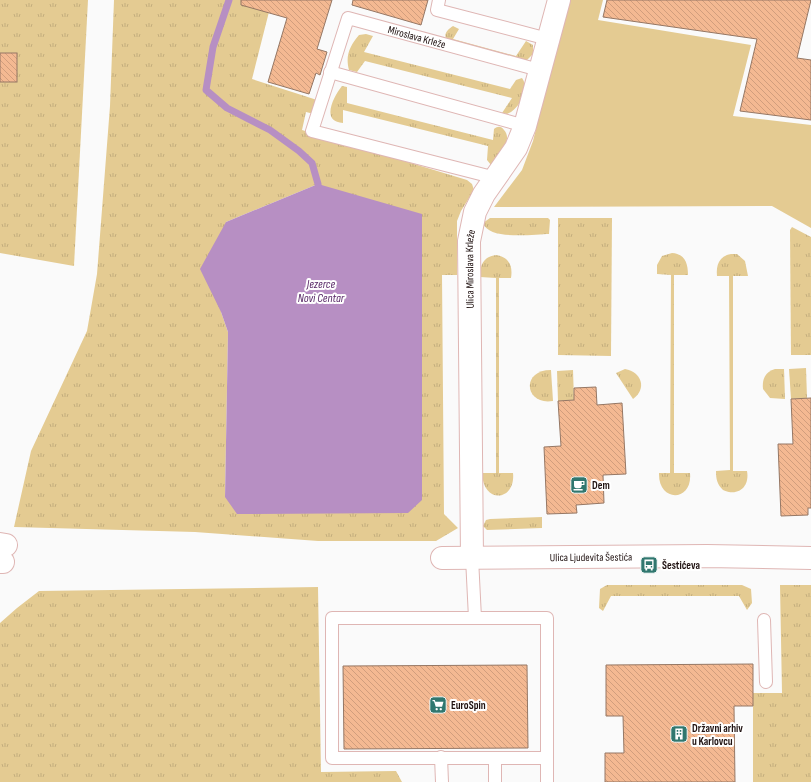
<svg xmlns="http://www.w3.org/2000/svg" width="811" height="782" font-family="'Sofia Sans Condensed',sans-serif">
<defs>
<pattern id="grass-tufts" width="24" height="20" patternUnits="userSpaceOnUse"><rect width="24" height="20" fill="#e4cb92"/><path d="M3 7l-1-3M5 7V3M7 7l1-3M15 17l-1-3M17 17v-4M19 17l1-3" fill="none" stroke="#c3ad7d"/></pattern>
<pattern id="building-back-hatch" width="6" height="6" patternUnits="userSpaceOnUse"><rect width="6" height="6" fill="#f4b992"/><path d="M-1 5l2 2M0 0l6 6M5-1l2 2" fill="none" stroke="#d19e7d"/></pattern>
</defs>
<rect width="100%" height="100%" fill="#fafafa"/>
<g fill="url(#grass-tufts)" fill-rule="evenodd">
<polygon points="0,0 88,0 74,266 0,253"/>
<path d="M114,0H272L252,79L317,100L314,114L306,112L302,130L467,180L472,184L474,190L461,211L457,221V275H442L444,514L458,528L436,541H318L195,532L14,527L31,451L87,331L97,274L110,106ZM318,184L225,497L228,332L221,312L226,222Z"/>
<path d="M453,26L459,29L453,39L516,56L526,41L533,45V54L525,62L447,41C443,34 447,30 453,26Z"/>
<path d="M366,34L373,36L364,52L510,89L516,80L522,78C531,90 518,110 507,114L502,113L512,98L365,61L357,72L349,70C345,55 350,46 359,35Z"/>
<path d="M342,86L347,87V103L493,140L494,129C498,126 501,126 504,130C514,141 497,157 491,165L487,160L488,146L343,110V123C320,122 334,96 342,86Z"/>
<path d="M490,218H548L550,220L549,234C535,234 489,241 483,223Z"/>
<polygon points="558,218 612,218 611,356 558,355"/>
<polygon points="792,227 811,237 811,355 791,355 790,230"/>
<path d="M672,253C685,254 688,263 688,275H674V473H690C693,502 658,503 659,473H670L671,275L657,274V265L662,256Z"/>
<path d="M731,254H737L745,261L748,276H733V471H747C750,487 738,497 723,490C717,484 716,479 716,471L730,470L729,276H717C716,265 719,256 731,254Z"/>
<path d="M496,255C509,257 513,266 511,278H499V473H513C516,501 483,505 482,473H496V278L480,277C480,265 483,257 496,255Z"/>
<polygon points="806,368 807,398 791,399 789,369"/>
<path d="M625,369C642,372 647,389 633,399L616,373Z"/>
<path d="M775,369H784L785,399L770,398L763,389C762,379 765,372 775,369Z"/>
<path d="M551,370L553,401C525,406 520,370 551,370Z"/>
<polygon points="573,370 574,400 558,401 557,371"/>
<polygon points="542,517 542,528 487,530 483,526 486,520 490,519"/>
<polygon points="607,585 742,585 751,589 752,603 747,610 739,596 611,596 603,611 599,608 600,589"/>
<polygon points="780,585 811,585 811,782 753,782 753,693 782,693"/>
<polygon points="318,587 321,772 396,771 402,782 0,782 0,623 17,608 39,591"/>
</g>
<polygon fill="#e4cb92" points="568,0 603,0 598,20 751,45 733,116 811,125 811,228 772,206 494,207 522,170 533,141"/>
<polygon fill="#b78fc3" points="318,184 422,214 422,500 408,513 237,514 225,497 228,332 221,312 200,269 226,222"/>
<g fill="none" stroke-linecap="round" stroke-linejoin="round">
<polyline stroke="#b78fc3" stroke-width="7" points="229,0 213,47 206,90 227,108 270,130 299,151 312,163 318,184"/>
</g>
<g fill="url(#building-back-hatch)" stroke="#957764">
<polygon points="241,0 332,0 317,49 327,52 320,75 316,73 309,94 268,82 287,18 241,5"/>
<polygon points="353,0 428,0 421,25 352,5"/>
<polygon points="607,0 811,0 797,58 811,60 811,120 740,111 757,39 603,17"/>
<rect x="0" y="53" width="17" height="29"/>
<polygon points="596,387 597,405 622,403 626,474 603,475 604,503 576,505 577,513 547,514 544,447 561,446 558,401 574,400 574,388"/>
<polygon points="811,398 811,508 808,508 808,515 781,516 778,444 793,444 791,399"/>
<polygon points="753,664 753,706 734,706 735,782 605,782 605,753 624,753 623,716 606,716 606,665"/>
<polygon points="527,665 528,748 344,749 343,666"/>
</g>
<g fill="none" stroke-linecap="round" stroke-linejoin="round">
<defs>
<g id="service">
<polyline points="439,0 437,10 548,39"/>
<polyline points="330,72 525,126"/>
<path id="s1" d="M496,178L312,131L348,18L539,70"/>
<polyline points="472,558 475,618"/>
<rect x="332" y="618" width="215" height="140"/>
<polyline points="764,620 766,682"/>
<polyline points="441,757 442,782"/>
<polyline points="495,758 495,782"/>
<polyline points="547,782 547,758"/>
</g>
<g id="minor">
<polyline points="0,544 6,545"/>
<path id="s2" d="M442,558L707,556L811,558"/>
<path id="s3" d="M472,558L469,241L475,212L484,194L516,148L525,126L559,0"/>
<polyline points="0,562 3,562"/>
</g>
</defs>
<use href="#service" stroke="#dfb6b4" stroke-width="14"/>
<use href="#minor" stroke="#dfb6b4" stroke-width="24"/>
<use href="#service" stroke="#fff" stroke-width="12"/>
<use href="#minor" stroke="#fff" stroke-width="22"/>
</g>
<defs>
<symbol id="cafe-square" viewBox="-11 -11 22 22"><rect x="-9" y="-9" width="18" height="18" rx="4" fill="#30776f" stroke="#fff"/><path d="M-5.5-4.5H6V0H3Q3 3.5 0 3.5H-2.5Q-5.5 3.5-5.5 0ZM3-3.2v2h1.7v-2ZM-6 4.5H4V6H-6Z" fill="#fff"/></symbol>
<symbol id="bus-square" viewBox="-11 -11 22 22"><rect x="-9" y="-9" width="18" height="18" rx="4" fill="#30776f" stroke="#fff"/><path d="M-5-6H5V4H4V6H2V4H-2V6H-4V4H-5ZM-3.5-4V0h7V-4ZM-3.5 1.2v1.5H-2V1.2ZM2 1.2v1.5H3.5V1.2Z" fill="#fff"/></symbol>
<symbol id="supermarket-square" viewBox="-11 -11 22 22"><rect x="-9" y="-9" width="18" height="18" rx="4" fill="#30776f" stroke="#fff"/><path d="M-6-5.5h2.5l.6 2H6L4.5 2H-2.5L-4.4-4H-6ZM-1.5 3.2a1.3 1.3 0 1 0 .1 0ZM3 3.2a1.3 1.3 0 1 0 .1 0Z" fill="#fff"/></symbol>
<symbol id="building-square" viewBox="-11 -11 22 22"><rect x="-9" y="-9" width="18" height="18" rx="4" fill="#30776f" stroke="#fff"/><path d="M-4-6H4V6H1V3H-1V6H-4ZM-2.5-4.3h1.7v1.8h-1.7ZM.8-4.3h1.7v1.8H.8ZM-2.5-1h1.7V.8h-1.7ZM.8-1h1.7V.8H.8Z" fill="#fff"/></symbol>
</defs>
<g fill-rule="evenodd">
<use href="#cafe-square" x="569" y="475" width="20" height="20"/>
<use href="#bus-square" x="639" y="555" width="20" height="20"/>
<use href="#supermarket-square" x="428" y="695" width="20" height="20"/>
<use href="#building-square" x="669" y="724" width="20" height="20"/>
</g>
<g text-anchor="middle" stroke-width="4" stroke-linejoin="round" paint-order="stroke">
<g font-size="11" fill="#1f1110" stroke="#fff">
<text dy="4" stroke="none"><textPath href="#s1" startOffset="380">Miroslava Krleže</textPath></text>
<text dy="4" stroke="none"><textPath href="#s3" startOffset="289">Ulica Miroslava Krleže</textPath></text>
<text dy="4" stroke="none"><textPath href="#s2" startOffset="149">Ulica Ljudevita Šestića</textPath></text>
</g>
<g font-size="11" font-weight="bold" fill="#1f1110" stroke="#fff" text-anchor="start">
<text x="592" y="489">Dem</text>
<text x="662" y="569">Šestićeva</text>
<text x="451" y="709">EuroSpin</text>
<text x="692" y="732">Državni arhiv<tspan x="692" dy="13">u Karlovcu</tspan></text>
</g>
<g font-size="12" font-style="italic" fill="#572666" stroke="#fff">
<text x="321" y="288">Jezerce<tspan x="321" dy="14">Novi Centar</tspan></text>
</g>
</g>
</svg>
